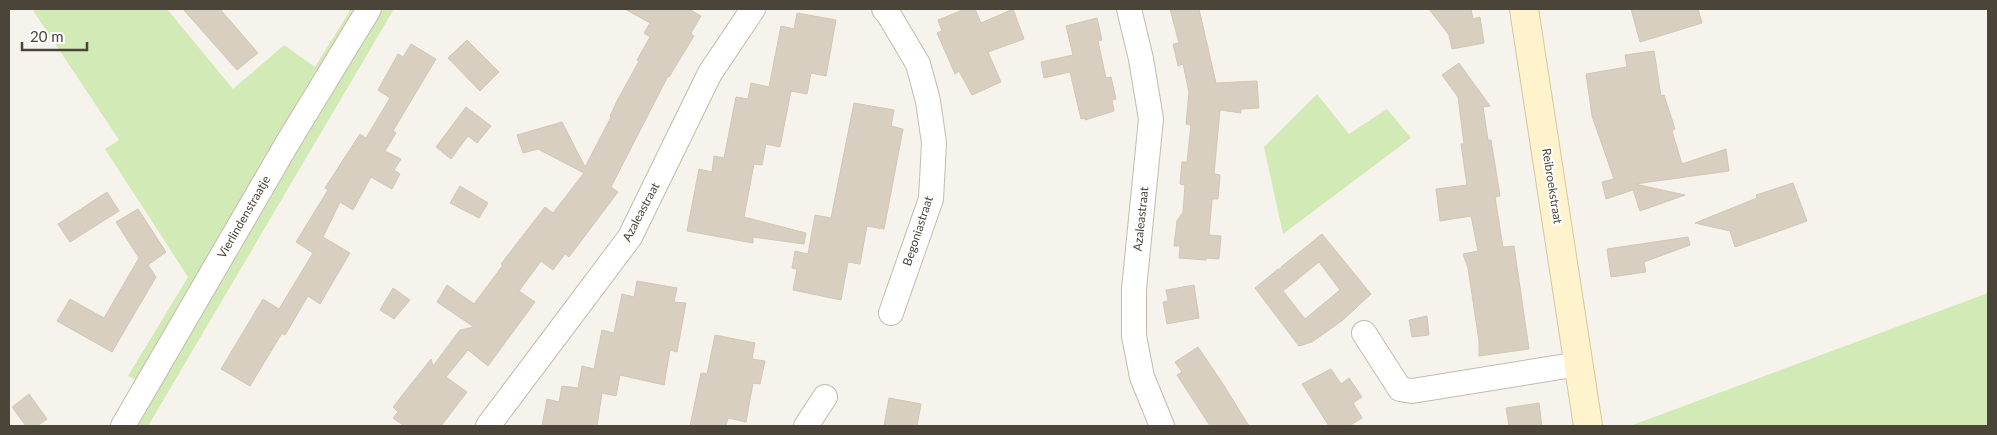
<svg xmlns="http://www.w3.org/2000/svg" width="1997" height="435" font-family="Lato,sans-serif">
<rect width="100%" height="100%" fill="#f6f3ec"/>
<g fill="#d2eab5">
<polygon points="32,9 167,9 233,89 284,45 315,67 351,9 394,9 148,426 131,426 152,387 128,376 188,277 105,149 119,140"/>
<polygon points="1317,94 1349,134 1387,109 1411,138 1283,234 1264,147"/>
<polygon points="1988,293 1988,426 1630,426"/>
</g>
<g fill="#d8cfc1" stroke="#d3c7b4" fill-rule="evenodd">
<polygon points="183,9 220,9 258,53 237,70"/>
<polygon points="625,9 689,9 701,16 691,33 694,36 669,77 668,76 611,187 618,192 569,257 565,254 553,270 541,261 519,291 535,302 488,366 468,350 446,377 467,392 441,426 404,426 393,418 398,412 393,407 431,359 433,366 460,330 474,327 437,302 447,285 474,304 503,265 501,264 545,207 553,213 584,173 538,149 523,153 517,135 562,122 585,167 611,117 610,116 618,99 639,61 637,60 650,37 644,33 650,23"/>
<polygon points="965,9 975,9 981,23 1013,9 1024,39 988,52 1001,82 972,95 959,71 955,74 937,33 942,31 938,20"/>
<polygon points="1170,9 1199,9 1216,83 1257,81 1259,108 1241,109 1241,113 1220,110 1214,174 1220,175 1218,199 1212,199 1209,235 1221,236 1219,259 1206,258 1206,260 1179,258 1180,246 1174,246 1177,221 1183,212 1185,185 1180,184 1182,162 1187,162 1191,125 1186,124 1189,92 1183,64 1178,66 1176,57 1173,44 1179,43"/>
<polygon points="1429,9 1471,9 1473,19 1480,17 1484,43 1452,49 1449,35"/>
<polygon points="1631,9 1698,9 1702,23 1640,42"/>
<polygon points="797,13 836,20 826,76 811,73 807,94 791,91 780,147 766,144 762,165 754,164 744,217 806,233 804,244 753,237 753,243 687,231 699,169 712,172 714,156 724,158 736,97 748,99 751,83 769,87 781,26 794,29"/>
<polygon points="1097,18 1102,40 1098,41 1106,78 1111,77 1116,99 1112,100 1114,111 1085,120 1085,118 1081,119 1070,72 1044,78 1041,62 1073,55 1066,26"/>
<polygon points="467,40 499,72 480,91 448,58"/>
<polygon points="411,44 436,59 393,131 396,133 385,151 401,159 394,170 400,174 392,189 371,177 353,210 340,202 323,237 350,253 320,304 308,296 285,335 282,333 250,386 221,369 263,299 279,309 313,253 296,242 328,190 325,188 360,134 366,138 390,98 378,90 398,54 403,57"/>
<polygon points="1654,51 1661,96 1664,95 1675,129 1672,131 1682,164 1726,149 1729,171 1635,184 1685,195 1640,211 1633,190 1606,199 1602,182 1614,179 1592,116 1586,74 1627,67 1625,55"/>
<polygon points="1459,63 1490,106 1483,107 1488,140 1491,140 1500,196 1495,197 1503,247 1514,246 1529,349 1479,356 1479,341 1468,268 1463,254 1478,251 1471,216 1440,221 1436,189 1467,185 1461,144 1464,144 1458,97 1442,75"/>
<polygon points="854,103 894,110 891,126 903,129 884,229 867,226 860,264 848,262 841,300 793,290 797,269 792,268 795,251 808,254 815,215 831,218"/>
<polygon points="466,107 491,126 477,143 468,136 451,159 436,147"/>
<polygon points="1793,183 1807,221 1735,247 1730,231 1695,223 1757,198 1756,195"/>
<polygon points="460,186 488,203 479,218 450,203"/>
<polygon points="107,192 119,211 70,242 58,224"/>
<polygon points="138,209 166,252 148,265 156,277 112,352 57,321 70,299 104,318 139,258 116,222"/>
<path d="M1322,234L1371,294L1343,320L1312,342L1299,346L1255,288L1278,269H1281V267ZM1319,262L1340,290L1305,319L1283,291Z"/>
<polygon points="1688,237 1690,245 1644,262 1646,272 1611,277 1607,249"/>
<polygon points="637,281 677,288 674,302 686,303 677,352 670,350 664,385 620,375 616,396 602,393 597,426 542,426 547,399 559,402 562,386 578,388 582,366 594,369 602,330 614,333 622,294 634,297"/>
<polygon points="1194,285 1199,318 1167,324 1163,302 1168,301 1166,290"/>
<polygon points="393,288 410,300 394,319 380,310"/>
<polygon points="1427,316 1429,335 1412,337 1409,320"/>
<polygon points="715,335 755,343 752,359 765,361 760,384 753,383 746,422 728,418 726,426 690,426 701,373 707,374"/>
<polygon points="1198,347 1223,384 1249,426 1210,426 1177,375 1182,372 1175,362"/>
<polygon points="1331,369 1341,384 1349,378 1362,397 1353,403 1362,418 1349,426 1329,426 1302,384"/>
<polygon points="29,394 47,419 37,426 26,426 12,407"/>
<polygon points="889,398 921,404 917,426 884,426"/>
<polygon points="1539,403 1542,426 1509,426 1506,408"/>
</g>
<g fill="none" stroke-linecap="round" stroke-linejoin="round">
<defs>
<g id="street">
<polyline points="884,9 889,15 918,64 928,101 934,143 931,199 891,313"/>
<polyline points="1129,9 1141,59 1151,119 1134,289 1134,336 1142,377 1162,426"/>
<polyline points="1364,333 1400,389 1412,391 1579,364"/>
<polyline points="123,426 288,142 369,9"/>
<polyline points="488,426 630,237 710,73 753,9"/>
<polyline points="806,426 825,397"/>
</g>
<polyline id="secondary" points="1524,9 1588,426"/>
</defs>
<use href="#street" stroke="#c2bbae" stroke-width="26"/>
<use href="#secondary" stroke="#d6c79b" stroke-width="30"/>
<use href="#street" stroke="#fff" stroke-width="24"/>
<use href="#secondary" stroke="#fff3cd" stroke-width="28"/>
</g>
<g text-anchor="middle" stroke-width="4" stroke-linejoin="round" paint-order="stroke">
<g font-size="12" fill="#4b4439" stroke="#fff">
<text transform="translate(1552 186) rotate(81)" y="4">Reibroekstraat</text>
<text transform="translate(641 212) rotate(-62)" y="4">Azaleastraat</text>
<text transform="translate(244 217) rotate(-60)" y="4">Vierlindenstraatje</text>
<text transform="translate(1141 219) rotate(-84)" y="4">Azaleastraat</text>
<text transform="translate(918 231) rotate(-72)" y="4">Begoniastraat</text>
</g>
</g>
<rect width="1997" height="435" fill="none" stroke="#4b4439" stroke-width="20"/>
<path d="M22 42v8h65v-8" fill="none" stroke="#4b4439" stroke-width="2.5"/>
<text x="30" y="42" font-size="15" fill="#4b4439" stroke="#ffffff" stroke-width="4" paint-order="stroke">20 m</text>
</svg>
